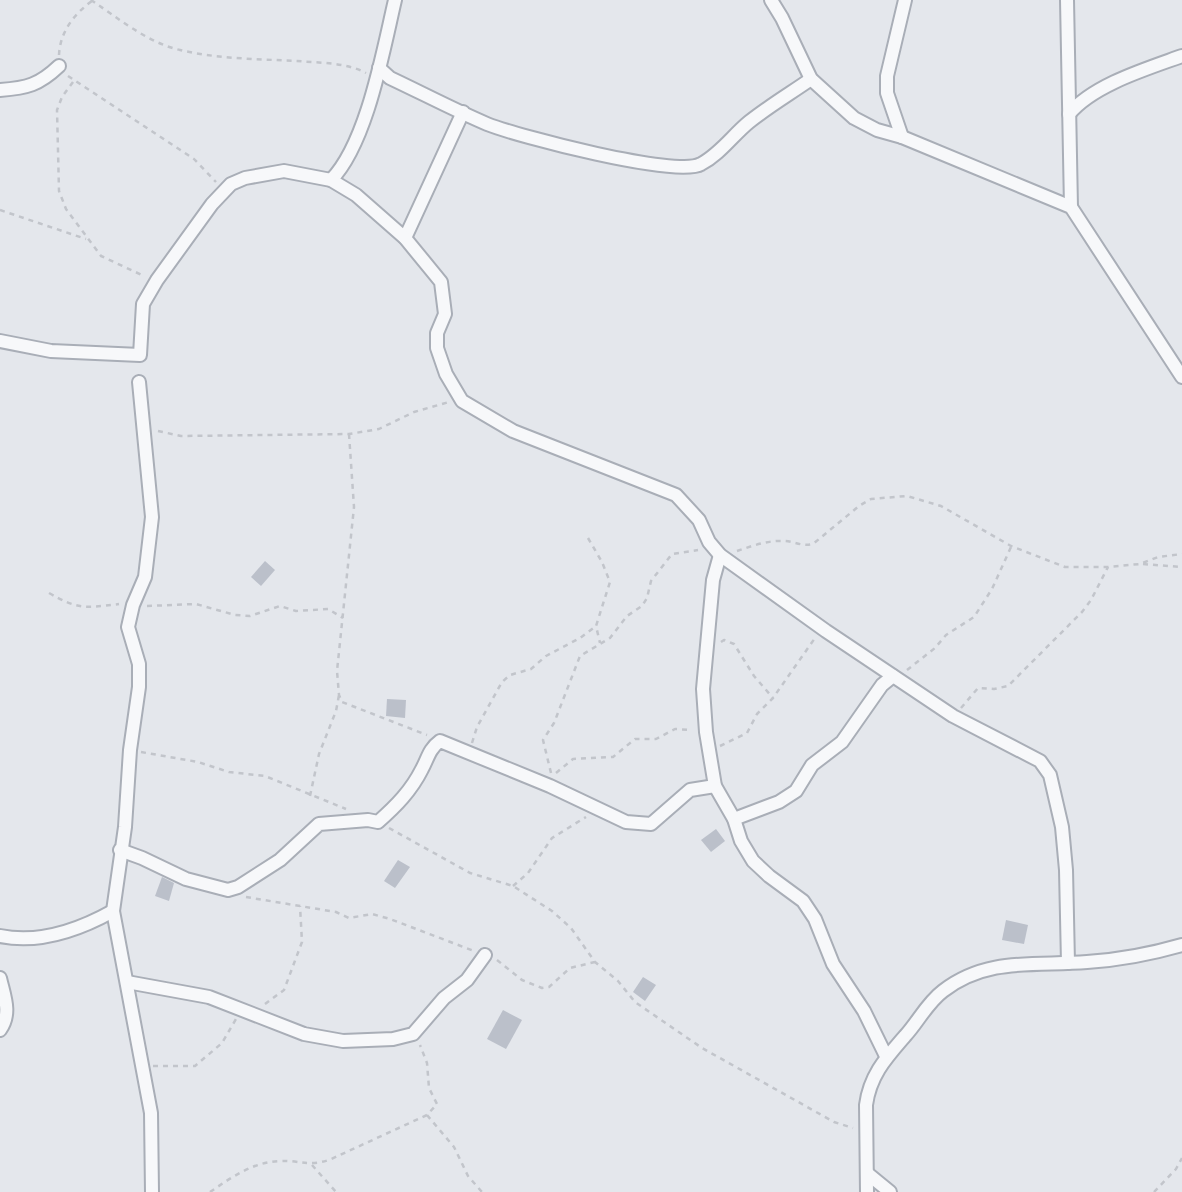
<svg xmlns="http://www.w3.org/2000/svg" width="1182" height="1192" font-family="'Work Sans',sans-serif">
<rect width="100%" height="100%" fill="#e4e7ec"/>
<g fill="#bbc0ca">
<polygon points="265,561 275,570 261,586 251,577"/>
<polygon points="387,699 406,700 405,718 386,716"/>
<polygon points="716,829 725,841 711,852 701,840"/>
<polygon points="398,860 410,867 395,888 384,881"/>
<polygon points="162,877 174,883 169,901 155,896"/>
<polygon points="1006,920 1028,925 1024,944 1002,940"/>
<polygon points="643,977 656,985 645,1001 633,992"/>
<polygon points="503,1010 522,1020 506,1049 487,1039"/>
</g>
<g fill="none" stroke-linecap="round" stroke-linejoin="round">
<defs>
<g id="minor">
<polyline points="771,0 782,18 811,79 854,118 877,130 902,137 1071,207 1182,377"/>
<polyline points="1067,0 1071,207"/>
<path d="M379,68L390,78C422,93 454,110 487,124C517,136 677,178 701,164C720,154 733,135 749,122C769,106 791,93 811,79"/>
<path d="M0,90C27,88 39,85 59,66"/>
<path d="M1069,114C1093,85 1146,69 1182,56"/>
<polyline points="902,137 887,93 887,76 905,0"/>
<path d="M331,180C367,143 383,51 395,0"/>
<polyline points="405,238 463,112"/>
<polyline points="0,341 51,351 140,355 143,304 157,280 212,204 231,184 245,178 284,171 331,180 356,195 405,238 441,282 445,314 437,333 437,348 446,374 462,401 513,431 676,495 699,520 709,542 720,555 826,631 953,716 1040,761 1050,775 1062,827 1066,870 1068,963"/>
<polyline points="139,382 152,517 145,577 133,605 128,627 139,664 139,687 130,750 125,827 113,911 151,1113 152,1192"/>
<polyline points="720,555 713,580 703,689 706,732 715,786 734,819 741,841 753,861 769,876 803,901 815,919 833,964 864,1011 886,1056"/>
<polyline points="734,819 779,802 796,791 812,765 842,742 882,685 893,676"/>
<path d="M120,850L142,858L186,879L228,890L238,887L280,860L319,824L368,820L378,822C396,806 411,791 422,769C428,758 429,749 440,741L550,786L626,822L651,824L690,790L715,786"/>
<path d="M0,936C39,944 79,930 113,911"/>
<path d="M0,978C4,996 12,1013 0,1030"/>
<polyline points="127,982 209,997 304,1034 343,1041 393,1039 413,1034 444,998 467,980 485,955"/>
<polyline points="868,1174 890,1192"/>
<path d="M867,1192L866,1105C870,1075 886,1058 905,1036C918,1022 927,1003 943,991C987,957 1035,966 1087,962C1119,960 1151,954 1182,945"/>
</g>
</defs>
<use href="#minor" stroke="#a9aeb7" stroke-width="16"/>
<g stroke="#c2c5cb" stroke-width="2.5" stroke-dasharray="5 5" stroke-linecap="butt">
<path d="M91,0C118,18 148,43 180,50C218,59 258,59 297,61C320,63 345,62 366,73"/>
<path d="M59,55C60,32 74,14 92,1"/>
<polyline points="68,76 194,159 216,182"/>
<polyline points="73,82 62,97 57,110 59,191 66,209 101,256 144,276"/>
<polyline points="0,210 86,239"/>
<polyline points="158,431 181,436 349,434 379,429 414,412 449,402"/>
<polyline points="349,434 354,507 337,671 339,695 342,702 427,735"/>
<polyline points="588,538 602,562 610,582 596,626 600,643"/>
<path d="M737,551C752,546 768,540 784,541C794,541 802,547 813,544L859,506L871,499L907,496L941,506L1011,546L1065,567H1108L1140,564L1158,557L1182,554"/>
<polyline points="1143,564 1182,567"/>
<path d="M49,593C78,610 86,608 119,604"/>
<polyline points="147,606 196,604 235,615 250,616 280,606 296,611 328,609 343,618"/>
<polyline points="721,642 724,640 734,644 754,676 773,698"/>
<polyline points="907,670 935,648 946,635 974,617 992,589 1011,547"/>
<polyline points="961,708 978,688 994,689 1008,686 1082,612 1091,600 1108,567"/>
<polyline points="472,743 477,727 502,682 510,675 531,669 546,656 580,638 596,626"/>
<polyline points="720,746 747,733 757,714 773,698 815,638"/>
<polyline points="141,752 198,762 229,772 265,776 346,809"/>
<polyline points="551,773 543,740 554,723 580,656 610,638 627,616 642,606 647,598 651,581 672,554 698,550"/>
<polyline points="556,773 573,759 613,757 635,739 656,739 675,729 692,730"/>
<polyline points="310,796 319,754 336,711 339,695"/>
<polyline points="389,828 470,873 513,886 552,911 571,928 595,962 618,981 635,1002 702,1048 834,1122 853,1128"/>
<polyline points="513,886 528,873 552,838 586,817"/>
<polyline points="246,897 336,912 349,918 372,914 390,919 474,951"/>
<polyline points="497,960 522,980 542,988 549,987 570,968 595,962"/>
<polyline points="265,1004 284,990 302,942 300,906"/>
<polyline points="153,1066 195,1066 222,1043 236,1019"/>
<polyline points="427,1115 454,1147 468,1176 482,1192"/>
<polyline points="312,1165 336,1192"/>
<path d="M210,1192C232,1177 253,1162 280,1161C301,1160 306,1167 329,1160L427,1115L437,1104L429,1088L427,1063L420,1045"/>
<polyline points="1154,1192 1176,1169 1182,1158"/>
</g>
<use href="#minor" stroke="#f7f8fa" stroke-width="12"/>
</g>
</svg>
